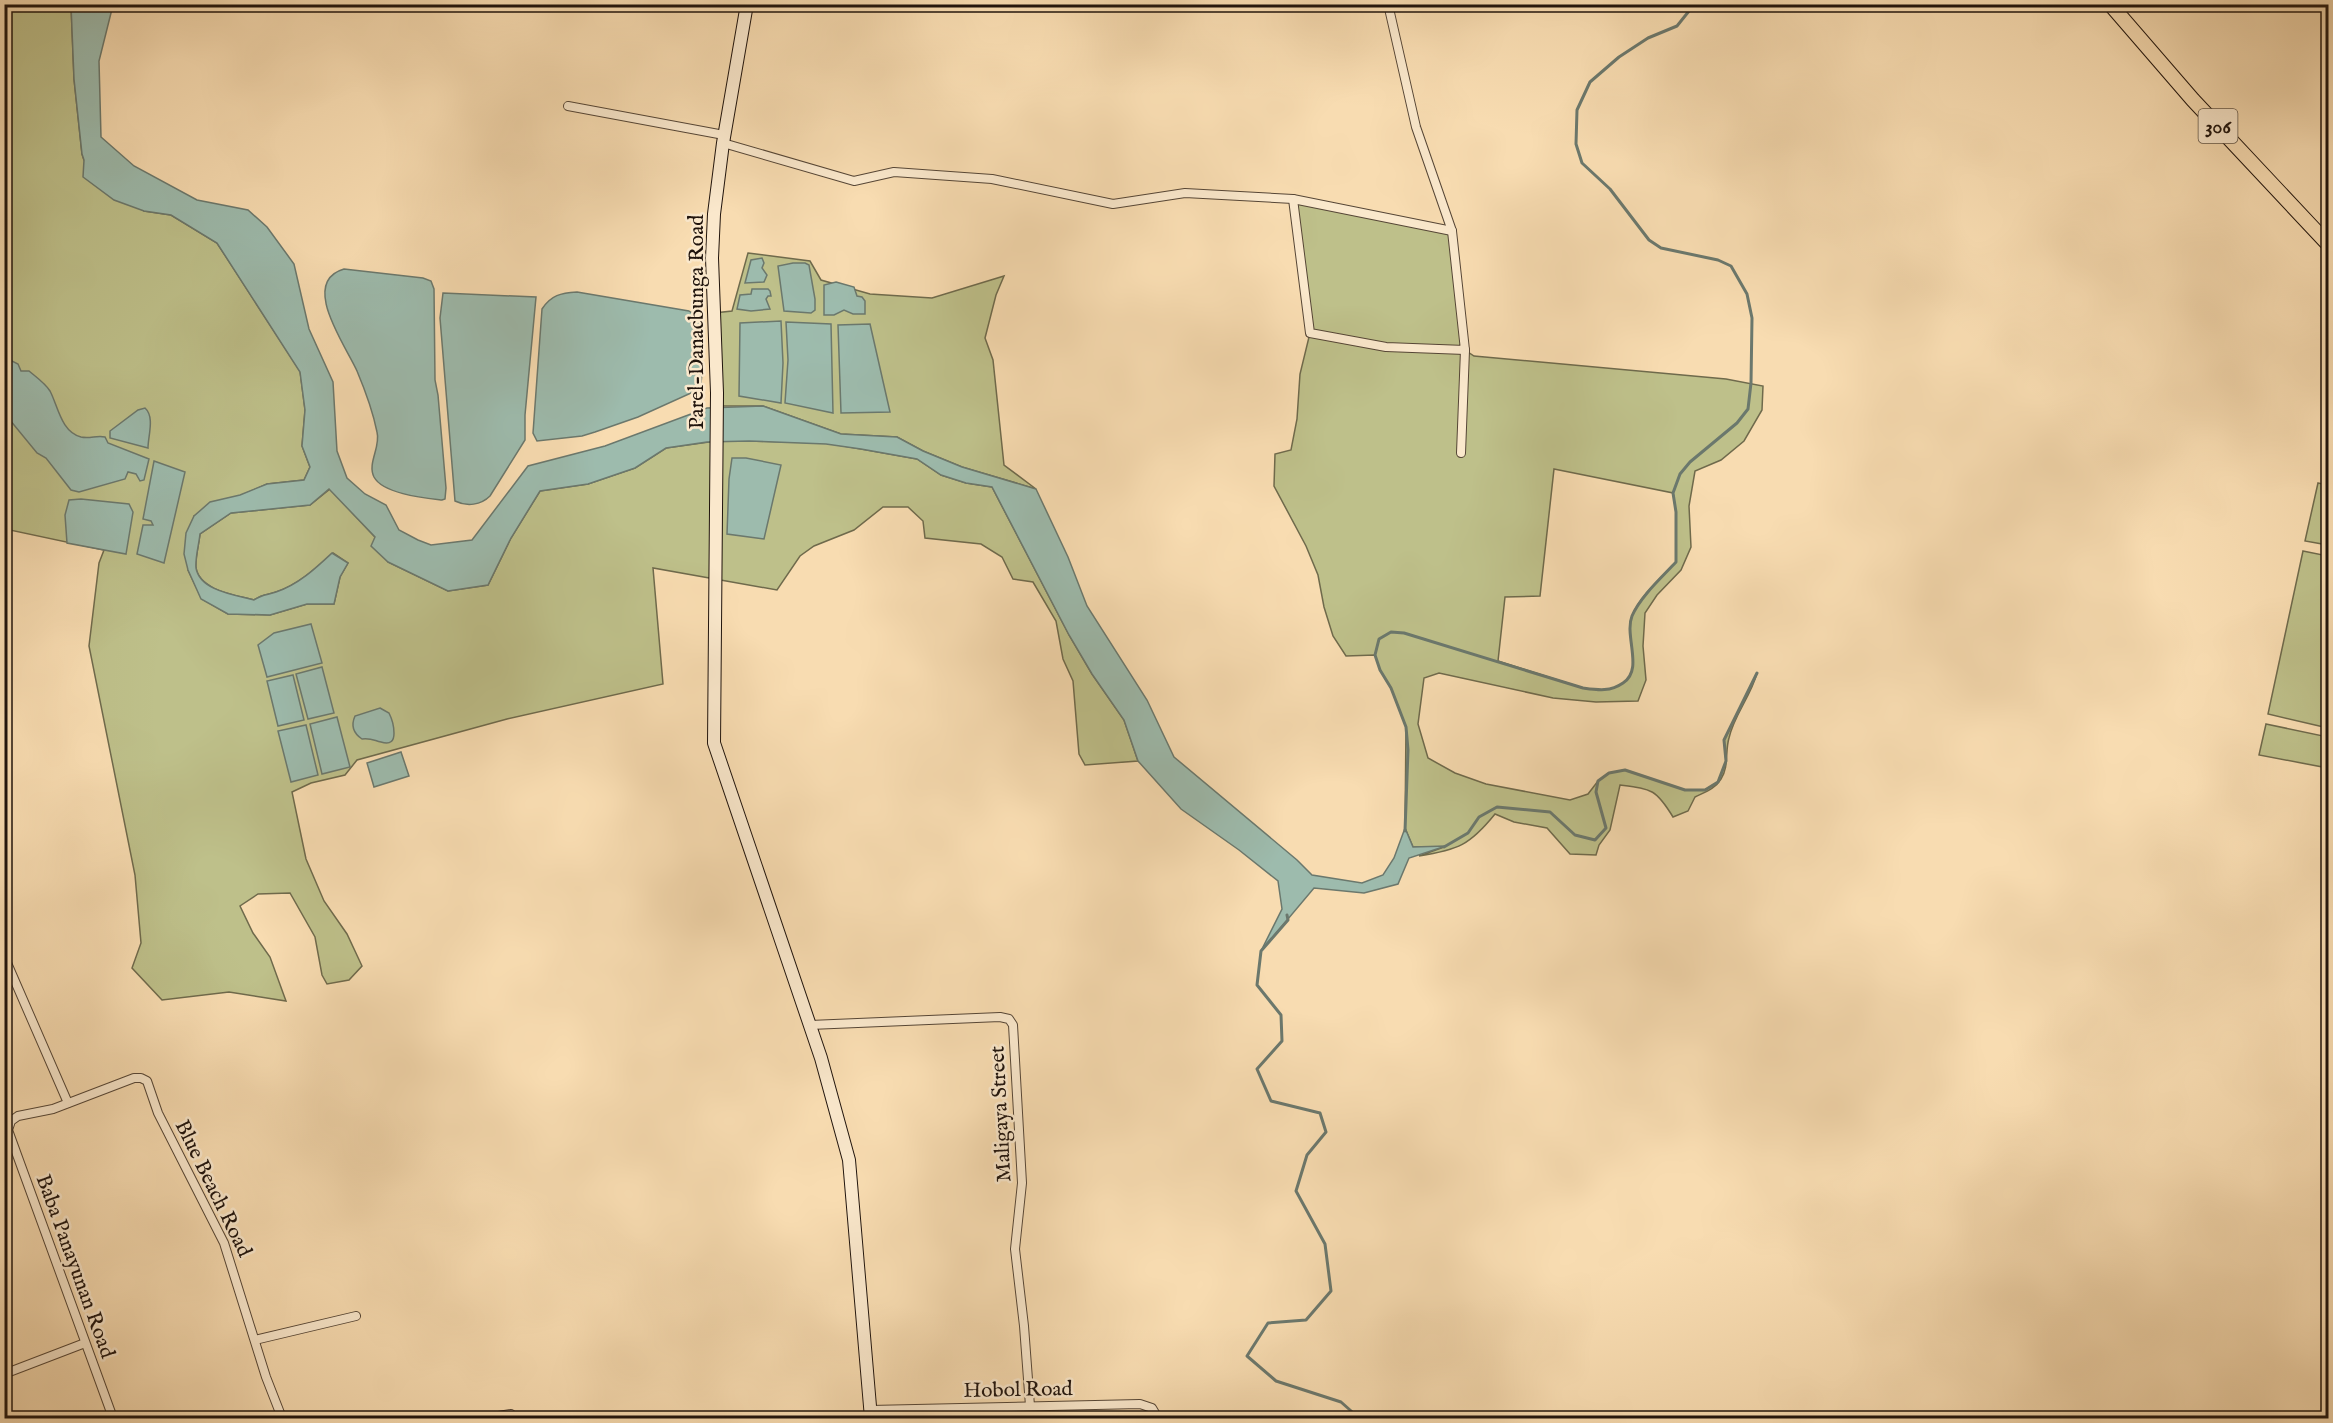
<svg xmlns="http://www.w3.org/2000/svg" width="2333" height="1423" font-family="'IM FELL English',serif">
<rect width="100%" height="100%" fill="#f8dcb1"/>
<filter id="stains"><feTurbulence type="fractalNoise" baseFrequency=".00333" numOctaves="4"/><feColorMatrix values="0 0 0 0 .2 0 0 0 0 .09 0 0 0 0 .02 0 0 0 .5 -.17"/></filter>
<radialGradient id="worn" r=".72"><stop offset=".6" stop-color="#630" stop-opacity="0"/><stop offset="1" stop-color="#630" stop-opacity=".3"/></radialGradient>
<g fill="#bec08a" stroke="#6f6a4c" stroke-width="1.5" fill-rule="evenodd">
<path d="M5,5H71L74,79L82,154L84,160L144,211L171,215L217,243L300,371L305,410L302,446L310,467L304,480L267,484L194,516L188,570L202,599L228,614L270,615L307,604H334L340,577L348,563L333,553C316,568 298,585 276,592C268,595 262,594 254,600C236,595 200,591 196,568C195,558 199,544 200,534L231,513L310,505L330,489L375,537L388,562L448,591L488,585L511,538L540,491L588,484L635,468L666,448L716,441H749L826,443L861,449L917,459L941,475L966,483L992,487L1069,635L1092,674L1124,720L1138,761L1085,765L1079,754L1073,681L1063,659L1056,621L1033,582L1013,579L1002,557L981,544L925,538L923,521L908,507H883L854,530L814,546L800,556L777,590L653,568L663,684L507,719L357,760L345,775L311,783L292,792L306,859L324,901L347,934L362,966L349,980L327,984L322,975L315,937L290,893L258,894L240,906L253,933L270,957L286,1001L229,992L162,1000L132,968L141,943L135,875L89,646L99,563L104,550L5,529Z"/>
<path d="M1293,199L1452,231L1465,350L1474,356L1726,379L1763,386L1762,410L1744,441L1721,460L1695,471L1689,506L1691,547L1681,570L1657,595L1645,613L1643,646L1646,680L1638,701L1596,702L1553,698L1439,673L1424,678L1418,724L1428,758L1455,773L1486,784L1570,800L1588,794L1598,781L1609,773L1625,770L1685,790H1705L1718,782L1726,761L1724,740L1757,673C1751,696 1734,715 1729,738C1725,751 1729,767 1721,779C1715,789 1705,792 1695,797L1688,811L1673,817C1656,789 1652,789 1620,785L1610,830L1599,845L1596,855L1570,854L1547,828L1514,822L1495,814C1470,845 1458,850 1419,856L1444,847H1413L1405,828L1406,727L1391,688L1380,670L1375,655L1346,656L1333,636L1324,607L1318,575L1306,546L1274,486L1275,454L1291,450L1297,419L1300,374L1310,333ZM1554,469L1673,493L1676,512V562C1661,578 1640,596 1632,616C1624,635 1644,670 1623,683C1611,692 1598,690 1583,688L1498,661L1505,597L1540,596Z"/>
<polygon points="748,253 810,261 821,280 870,294 932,298 1004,276 996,295 985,338 993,360 1004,465 1036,489 962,467 923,451 897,437 841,434 763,406 717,406 714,313 732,311"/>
<polygon points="2318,483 2328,485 2328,545 2305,541"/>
<polygon points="2303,551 2328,556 2328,728 2268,714"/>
<polygon points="2266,724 2328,737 2328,768 2259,755"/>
</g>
<g fill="#9dbbad" stroke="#6b786d" stroke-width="1.5">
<path d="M71,5H113L99,61L101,137L134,166L197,200L248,210L267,227L294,264L309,329L333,382L337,451L347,478L365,494L386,505L399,530L418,540L431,545L472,540L528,466L605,446L707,408L763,406L841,434L897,437L923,451L962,467L1036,489L1068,557L1087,606L1147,700L1174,757L1297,860L1312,875L1362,883L1383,875L1394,858L1405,828L1413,847L1446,846L1409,858L1398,884L1364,893L1314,888L1261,951L1282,909L1278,881L1239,850L1181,809L1138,761L1124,720L1092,674L1069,635L992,487L966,483L941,475L917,459L861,449L826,444L749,441L707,442L666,448L635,468L588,484L540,491L511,538L488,585L448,591L388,562L371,546L375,537L329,489L310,505L231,513L200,534C199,544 195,558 196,568C200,591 236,595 254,600C262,594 268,595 276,592C298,585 316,568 332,553L348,563L340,577L334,604H307L270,615L228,614L201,599L188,570L184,554L186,533L194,516L210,502L240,495L267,484L304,480L310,467L302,446L305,410L300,372L217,243L171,215L144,211L114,200L83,177L84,160L82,154L74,79Z"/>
<polygon points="762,258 764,263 762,268 767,275 764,282 745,283 751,260"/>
<polygon points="793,263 805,263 809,265 815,299 815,310 811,313 784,311 778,266"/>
<path d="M344,269L423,278L431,281L434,289L435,380L438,395L446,488L445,499L442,500C425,498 383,494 374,477C367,463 381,447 377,432C373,412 365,390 357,371C346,346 299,282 344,269Z"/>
<polygon points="836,282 854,287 857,296 862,297 865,301 865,314 853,314 844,310 834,315 824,315 824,285"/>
<polygon points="752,289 768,289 770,291 771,296 768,296 766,299 770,309 751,311 737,309 740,295 751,294"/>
<path d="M577,292L689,311C692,313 695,314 697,317C704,327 703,376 700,389L638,417L595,432L582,436L537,441L533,433L542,309C551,295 561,293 577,292Z"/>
<path d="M443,293L536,297L525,415V440L490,496C481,505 467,507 455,501L440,318Z"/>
<polygon points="781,321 783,363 781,403 739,396 740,323"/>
<polygon points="786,322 831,324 833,413 785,403 788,360"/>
<polygon points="870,324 890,412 841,413 838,325"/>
<path d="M4,357L18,364L21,371H29C36,377 45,383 50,391C58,406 61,432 81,437C90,439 97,435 105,437L108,443L149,459L144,480L140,481L136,474L128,472L125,479L79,492L71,490L46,458L37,453L5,414Z"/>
<path d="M145,408C155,417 148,436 148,448L110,438V431L138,410Z"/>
<polygon points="732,458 746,458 781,465 764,539 727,534 729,479"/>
<polygon points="154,461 185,472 164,563 137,554 143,525 153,525 151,521 143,519"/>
<polygon points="81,499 129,504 133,512 126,554 67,543 65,515 69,500"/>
<polygon points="311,624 322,663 267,677 258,645 274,633"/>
<polygon points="322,667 334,713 308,719 296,674"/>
<polygon points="293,675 304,720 278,726 267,681"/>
<path d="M380,708L389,713C393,721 401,749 381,742C373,740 371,738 362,739C353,733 351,725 355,716Z"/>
<polygon points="337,717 350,767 322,774 310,724"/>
<polygon points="306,725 318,775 291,782 278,731"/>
<polygon points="401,752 409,776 374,787 367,763"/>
</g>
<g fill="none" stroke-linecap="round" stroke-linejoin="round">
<g stroke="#6b786d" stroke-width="3">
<path d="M1405,831L1408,750L1406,727L1391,688L1380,670L1375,655L1379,639L1391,632L1404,633L1583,688C1598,690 1610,692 1623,683C1644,670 1624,636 1632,616C1640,597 1662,577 1676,562V512L1673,493L1680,474L1690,462L1737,423L1748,409L1751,383L1752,318L1747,294L1731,266L1718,260L1661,248L1649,240L1610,189L1582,163L1576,144L1577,110L1590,82L1619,57L1648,38L1677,26L1689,11L1691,4"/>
<polyline points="1444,847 1468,833 1479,817 1497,807 1550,812 1575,835 1595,840 1606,828 1596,792 1598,781 1609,773 1625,770 1685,790 1705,790 1718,782 1726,761 1724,740 1757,673"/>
<polyline points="1287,915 1288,920 1261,951 1257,985 1281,1015 1282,1041 1257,1069 1271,1101 1320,1113 1326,1132 1307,1155 1296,1191 1325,1244 1331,1291 1306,1320 1268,1323 1247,1356 1276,1381 1341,1402 1359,1418"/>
</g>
<defs>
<g id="street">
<polyline points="568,106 724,135"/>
<polyline points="723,143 854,181 894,172 992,179 1113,204 1185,193 1293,199 1452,231"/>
<polyline points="1293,199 1310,333 1386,347 1465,350 1452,231 1416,127 1388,4"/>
<polyline points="1461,453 1465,350"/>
<polyline points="4,956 68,1103"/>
<polyline points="810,1025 1000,1017 1009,1019 1013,1025 1022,1183 1015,1249 1024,1326 1030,1406"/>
<polyline points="255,1340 356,1316"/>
<polyline points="4,1374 85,1343"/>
<polyline points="870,1410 1140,1404 1152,1408 1158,1418"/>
<polyline points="113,1418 8,1130 11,1121 18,1116 53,1109 134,1078 141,1078 147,1081 158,1113 224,1243 266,1377 282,1418"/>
<polyline points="486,1418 511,1414"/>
</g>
<polyline id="secondary" points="747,4 723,143 714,214 712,258 717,393 714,743 821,1058 849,1160 871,1418"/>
<polyline id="primary" points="2110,4 2193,100 2328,244"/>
</defs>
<use href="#street" stroke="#564636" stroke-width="10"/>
<use href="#secondary" stroke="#20140d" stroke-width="14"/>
<use href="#primary" stroke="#20140d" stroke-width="16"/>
<use href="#street" stroke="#fae8cc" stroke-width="8"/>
<use href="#secondary" stroke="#fae8cc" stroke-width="12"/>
<use href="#primary" stroke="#f8dcb1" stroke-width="14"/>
</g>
<g text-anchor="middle" stroke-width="5" stroke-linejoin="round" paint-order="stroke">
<rect fill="#fae8cc" stroke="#615446" stroke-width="1.5" x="2198.5" y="109" width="39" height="34" rx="4.5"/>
<g font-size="20" font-weight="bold" fill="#20140d">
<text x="2218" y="133">306</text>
</g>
<g font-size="21" fill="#20140d" stroke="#fae8cc">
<text transform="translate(696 322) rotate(-90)" y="7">Parel-Danacbunga Road</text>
<text transform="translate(1000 1114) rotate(-93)" y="7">Maligaya Street</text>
<text transform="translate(214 1188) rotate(64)" y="7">Blue Beach Road</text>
<text transform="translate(76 1266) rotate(70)" y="7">Baba Panayunan Road</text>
<text transform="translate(1018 1389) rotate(-1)" y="7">Hobol Road</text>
</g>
</g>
<rect width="2333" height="1423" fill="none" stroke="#f8dcb1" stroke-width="24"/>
<rect x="6" y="6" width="2321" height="1411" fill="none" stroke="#20140d" stroke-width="3"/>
<rect x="12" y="12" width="2309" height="1399" fill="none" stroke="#20140d" stroke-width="1.5"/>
<rect width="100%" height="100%" filter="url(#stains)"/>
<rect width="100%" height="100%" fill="url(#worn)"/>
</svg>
